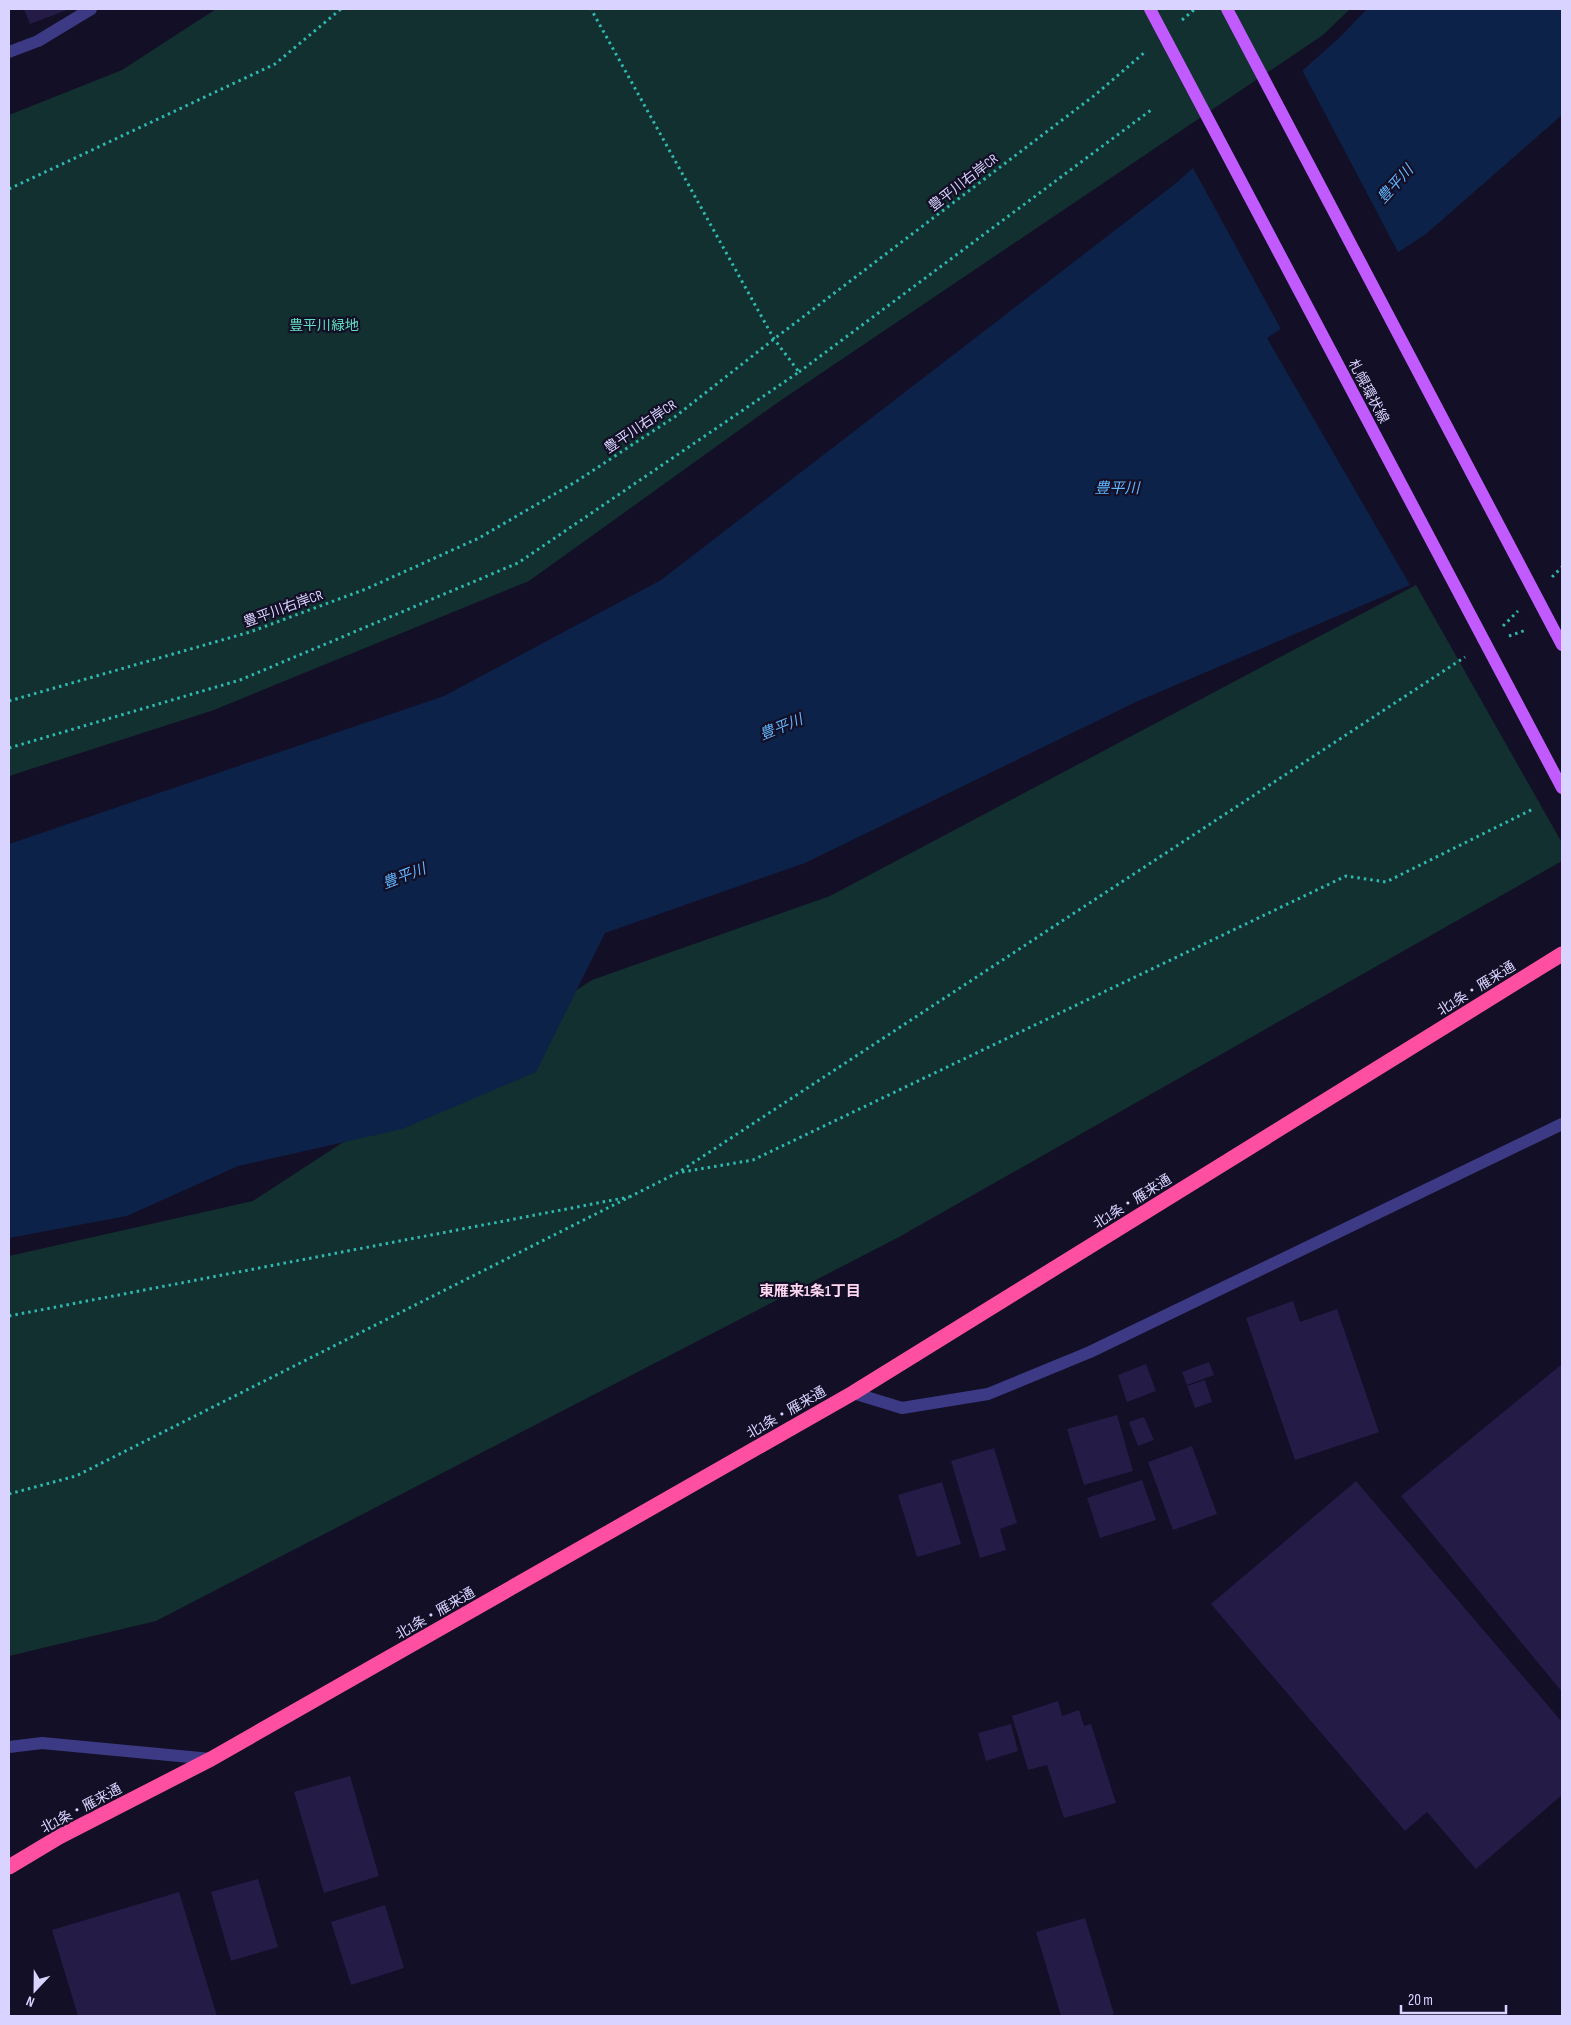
<svg xmlns="http://www.w3.org/2000/svg" width="1571" height="2025" font-family="'Sofia Sans Condensed','Noto Sans JP',sans-serif">
<rect width="100%" height="100%" fill="#130f26"/>
<g fill="#12302f">
<polygon points="216,9 1350,9 1323,35 777,403 529,581 214,710 9,776 9,115 122,70"/>
<polygon points="1416,585 1562,843 1562,861 899,1237 156,1621 9,1656 9,1256 253,1201 592,980 830,896"/>
</g>
<polygon fill="#0c2248" points="1367,9 1562,9 1562,115 1426,234 1267,338 1410,585 1136,702 805,863 605,933 536,1072 402,1129 238,1166 127,1216 9,1238 9,844 444,696 661,580 1175,184 1339,38"/>
<polygon fill="#130f26" points="1301,68 1399,254 1282,331 1192,166"/>
<g fill="#241b47">
<polygon points="24,9 70,9 30,24"/>
<polygon points="1293,1301 1300,1322 1337,1309 1379,1432 1295,1460 1246,1318"/>
<polygon points="1209,1362 1214,1375 1187,1385 1182,1372"/>
<polygon points="1146,1364 1156,1391 1127,1402 1118,1375"/>
<polygon points="1562,1364 1562,1692 1401,1496"/>
<polygon points="1205,1380 1212,1402 1195,1408 1187,1386"/>
<polygon points="1117,1415 1133,1471 1084,1485 1067,1429"/>
<polygon points="1144,1417 1154,1440 1138,1446 1129,1422"/>
<polygon points="1192,1446 1217,1514 1173,1530 1148,1462"/>
<polygon points="994,1448 1017,1523 1000,1529 1006,1550 980,1558 951,1461"/>
<polygon points="1142,1480 1156,1520 1100,1538 1087,1498"/>
<polygon points="1356,1481 1562,1722 1562,1795 1476,1869 1427,1812 1405,1831 1211,1604"/>
<polygon points="942,1482 961,1544 917,1557 898,1495"/>
<polygon points="1058,1701 1062,1716 1079,1710 1084,1726 1091,1724 1116,1803 1064,1818 1047,1765 1028,1770 1012,1716"/>
<polygon points="1011,1724 1018,1751 986,1761 978,1733"/>
<polygon points="350,1776 379,1876 324,1893 294,1792"/>
<polygon points="258,1879 278,1947 231,1961 211,1892"/>
<polygon points="179,1892 217,2016 78,2016 52,1930"/>
<polygon points="385,1905 404,1968 351,1985 331,1922"/>
<polygon points="1085,1918 1114,2014 1105,2016 1061,2016 1036,1932"/>
</g>
<g fill="none" stroke-linecap="round" stroke-linejoin="round">
<g stroke="#2fb8b0" stroke-width="3" stroke-dasharray="2.5 4" stroke-linecap="butt">
<polyline points="1182,20 1195,9"/>
<polyline points="9,189 275,64 341,9"/>
<polyline points="799,372 1151,110"/>
<polyline points="1552,577 1562,567"/>
<polyline points="1503,626 1518,611"/>
<polyline points="1509,636 1526,630"/>
<polyline points="9,701 250,632 366,589 479,538 577,481 676,416 774,339 1095,95 1145,52"/>
<polyline points="9,748 240,680 518,563 799,372 774,339 591,9"/>
<polyline points="682,1172 753,1160 1346,876 1386,882 1533,809"/>
<polyline points="9,1316 629,1197"/>
<polyline points="9,1494 76,1476 679,1172 1465,657"/>
</g>
<g stroke="#3d3a85" stroke-width="12">
<polyline points="9,52 38,41 91,9"/>
<polyline points="853,1393 902,1408 988,1394 1090,1352 1562,1124"/>
<polyline points="9,1747 42,1743 211,1759"/>
</g>
<g stroke="#c25bff" stroke-width="12">
<polyline points="1150,9 1562,788"/>
<polyline points="1227,9 1562,645"/>
</g>
<polyline stroke="#ff4fa3" stroke-width="15" points="9,1867 59,1837 211,1759 853,1393 1562,954"/>
</g>
<g text-anchor="middle" stroke-width="4.5" stroke-linejoin="round" paint-order="stroke">
<g font-size="14" fill="#d9d4ff" stroke="#130f26">
<text transform="translate(963 182) rotate(-38)" y="5">豊平川右岸CR</text>
<text transform="translate(1369 391) rotate(62)" y="5">札幌環状線</text>
<text transform="translate(640 426) rotate(-34)" y="5">豊平川右岸CR</text>
<text transform="translate(283 608) rotate(-20)" y="5">豊平川右岸CR</text>
<text transform="translate(1476 988) rotate(-32)" y="5">北1条・雁来通</text>
<text transform="translate(1132 1201) rotate(-32)" y="5">北1条・雁来通</text>
<text transform="translate(786 1412) rotate(-30)" y="5">北1条・雁来通</text>
<text transform="translate(435 1613) rotate(-30)" y="5">北1条・雁来通</text>
<text transform="translate(81 1808) rotate(-28)" y="5">北1条・雁来通</text>
</g>
<g font-size="14" fill="#5fe0c0" stroke="#130f26">
<text x="324" y="330">豊平川緑地</text>
</g>
<g font-size="15" font-style="italic" fill="#62b6ff" stroke="#130f26">
<text transform="translate(1395 184) rotate(-48)" y="5">豊平川</text>
<text x="1117" y="493">豊平川</text>
<text transform="translate(781 727) rotate(-22)" y="5">豊平川</text>
<text transform="translate(404 876) rotate(-21)" y="5">豊平川</text>
</g>
<g font-size="15" font-weight="bold" fill="#ffd6f0" stroke="#130f26">
<text x="810" y="1296">東雁来1条1丁目</text>
</g>
</g>
<rect width="1571" height="2025" fill="none" stroke="#d9d4ff" stroke-width="20"/>
<g transform="translate(35 1990) rotate(202)" stroke="#130f26" stroke-width="4" paint-order="stroke">
<path d="M0-4L9 19L0 12L-9 19Z" fill="#d9d4ff"/>
<text y="-8" font-size="14" font-weight="bold" text-anchor="middle" fill="#d9d4ff">N</text>
</g>
<path d="M1401 2005v8h105v-8" fill="none" stroke="#d9d4ff" stroke-width="2.5"/>
<text x="1408" y="2005" font-size="15" fill="#d9d4ff" stroke="#130f26" stroke-width="4" paint-order="stroke">20 m</text>
</svg>
